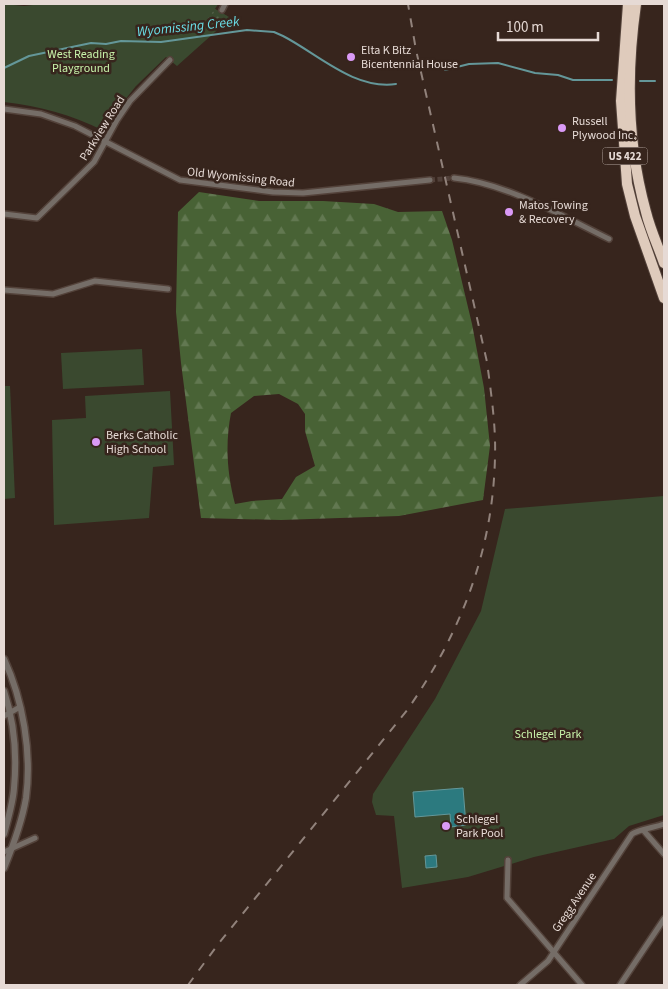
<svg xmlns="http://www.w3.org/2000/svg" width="668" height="989" font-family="'Source Sans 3',sans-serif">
<defs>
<pattern id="forest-firs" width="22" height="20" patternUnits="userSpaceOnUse" patternTransform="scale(1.25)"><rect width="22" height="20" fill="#486235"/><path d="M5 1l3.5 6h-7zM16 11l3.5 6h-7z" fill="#627851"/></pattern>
<pattern id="garden-dots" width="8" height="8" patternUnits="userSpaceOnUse" patternTransform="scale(1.25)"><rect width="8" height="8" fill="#3a492f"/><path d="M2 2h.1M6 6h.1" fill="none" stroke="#56634c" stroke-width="1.8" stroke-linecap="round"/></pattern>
</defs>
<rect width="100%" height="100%" fill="#37251d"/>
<path fill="url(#forest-firs)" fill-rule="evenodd" d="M199,192L259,201H323L374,204L398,212L442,211L452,240L472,324L484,388L490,446L483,500L399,516L281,520L201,518L181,363L176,312L178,212ZM279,394L298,404L305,414V431L315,466L296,477L282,499L252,501L235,504C227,473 225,444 231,413L254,396Z"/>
<g fill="#3a492f">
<path d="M4,4L24,6L42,4H218L215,9L229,17L224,24L177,66L166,57L136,86L120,106L104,131C72,115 40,106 4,102Z"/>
<polygon points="142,349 144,385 63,389 61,353"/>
<polygon points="4,386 10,386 15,498 4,499"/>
<polygon points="170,391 174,465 153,467 149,518 54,525 52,420 86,418 85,396"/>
<polygon points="664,496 664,815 629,826 614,839 534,857 468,877 402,888 394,816 376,815 372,802 373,794 435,699 481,611 505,509"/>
</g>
<polygon fill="url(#garden-dots)" points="215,9 227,16 224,21 206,21"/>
<g fill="#2c7a7f" stroke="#649799">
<polygon points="463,788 466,825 451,827 450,814 415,817 413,792"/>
<polygon points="436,855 437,867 426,868 425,856"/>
</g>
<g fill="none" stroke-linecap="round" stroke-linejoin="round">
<g stroke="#649799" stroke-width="2">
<path d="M4,68L29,56L91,43L106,44L121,41L161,42L247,30L274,32L283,36C318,54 354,90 396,84"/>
<polyline points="445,70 469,64 498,63 535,73 558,75 573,80 612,80"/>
<polyline points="640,81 655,81"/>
</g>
<polyline stroke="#514039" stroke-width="5" stroke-dasharray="5 2.5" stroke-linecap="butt" points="430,180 454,178"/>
<defs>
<g id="minor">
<polyline points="222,10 225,4"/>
<polyline points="4,109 41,114 75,126 180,180 273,192 303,193 430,180"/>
<path d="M454,178C506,183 562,216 609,239"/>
<polyline points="4,214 37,218 94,162 117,120 130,101 170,60"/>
<polyline points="4,290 53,294 95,281 168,289"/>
<polyline points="4,716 20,707"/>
<polyline points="644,831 664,854"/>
<polyline points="4,852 35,838"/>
<polyline points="508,860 507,898 582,985"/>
<path d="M520,985L548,961L632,834C637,830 656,827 664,824"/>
<polyline points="620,985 664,919"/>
</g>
<g id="tertiary">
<path d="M4,659C23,700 32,753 26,798C22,822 13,846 4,868"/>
<path d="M4,691C14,721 17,756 14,788C13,803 8,819 4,834"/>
</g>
<g id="motorway">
<polyline points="628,4 621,101 627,184 635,216 664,298"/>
<path d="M636,4C626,74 627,144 646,212C650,229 658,246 664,263"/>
</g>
</defs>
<use href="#minor" stroke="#53423a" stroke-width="8"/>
<use href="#tertiary" stroke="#53423a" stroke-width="9"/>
<use href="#motorway" stroke="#53423a" stroke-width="12"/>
<use href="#minor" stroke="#756d67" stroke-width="5"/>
<use href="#tertiary" stroke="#756d67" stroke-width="6"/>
<use href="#motorway" stroke="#dfcbbc" stroke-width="10"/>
<path stroke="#91827b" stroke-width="2" stroke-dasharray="9 9" stroke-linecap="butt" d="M188,985L219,943L408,709C461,632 493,551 495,457C496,425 491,393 487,362L416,50L408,4"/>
</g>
<g fill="#da9af6" stroke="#37251d" stroke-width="2">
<circle cx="351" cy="57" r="5"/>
<circle cx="562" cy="128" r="5"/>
<circle cx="509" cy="212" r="5"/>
<circle cx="96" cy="442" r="5"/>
<circle cx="446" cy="826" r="5"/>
</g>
<g text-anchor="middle" stroke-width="5" stroke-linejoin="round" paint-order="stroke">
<rect fill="#37251d" stroke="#b2a49e" stroke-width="1" x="602.5" y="147.5" width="45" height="17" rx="4"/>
<g font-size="11" font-weight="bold" fill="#e6dad5">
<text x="625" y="160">US 422</text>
</g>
<g font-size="12" fill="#e6dad5" stroke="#37251d" text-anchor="start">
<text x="361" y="54">Elta K Bitz<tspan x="361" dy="14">Bicentennial House</tspan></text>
<text x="572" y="125">Russell<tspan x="572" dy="14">Plywood Inc.</tspan></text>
<text x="519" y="209">Matos Towing<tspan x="519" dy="14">&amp; Recovery</tspan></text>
<text x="106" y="439">Berks Catholic<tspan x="106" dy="14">High School</tspan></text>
<text x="456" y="823">Schlegel<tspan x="456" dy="14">Park Pool</tspan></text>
</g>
<g font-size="12" fill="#c8f3aa" stroke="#37251d">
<text x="81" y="58">West Reading<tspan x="81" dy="14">Playground</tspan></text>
<text x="548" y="738">Schlegel Park</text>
</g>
<g font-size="12" fill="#e6dad5" stroke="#37251d">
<text transform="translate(102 128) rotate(-58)" y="4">Parkview Road</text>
<text transform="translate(241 177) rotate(6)" y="4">Old Wyomissing Road</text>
<text transform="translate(574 902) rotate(-56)" y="4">Gregg Avenue</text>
</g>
<g font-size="14" font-style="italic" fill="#69dce5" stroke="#37251d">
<text transform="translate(188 26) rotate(-6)" y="5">Wyomissing Creek</text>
</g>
</g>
<rect width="668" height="989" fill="none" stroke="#e6dad5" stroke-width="10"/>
<path d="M498 32v8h100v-8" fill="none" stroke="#e6dad5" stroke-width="2.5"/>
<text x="506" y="32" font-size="15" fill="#e6dad5" stroke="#37251d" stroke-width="4" paint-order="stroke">100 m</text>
</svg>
